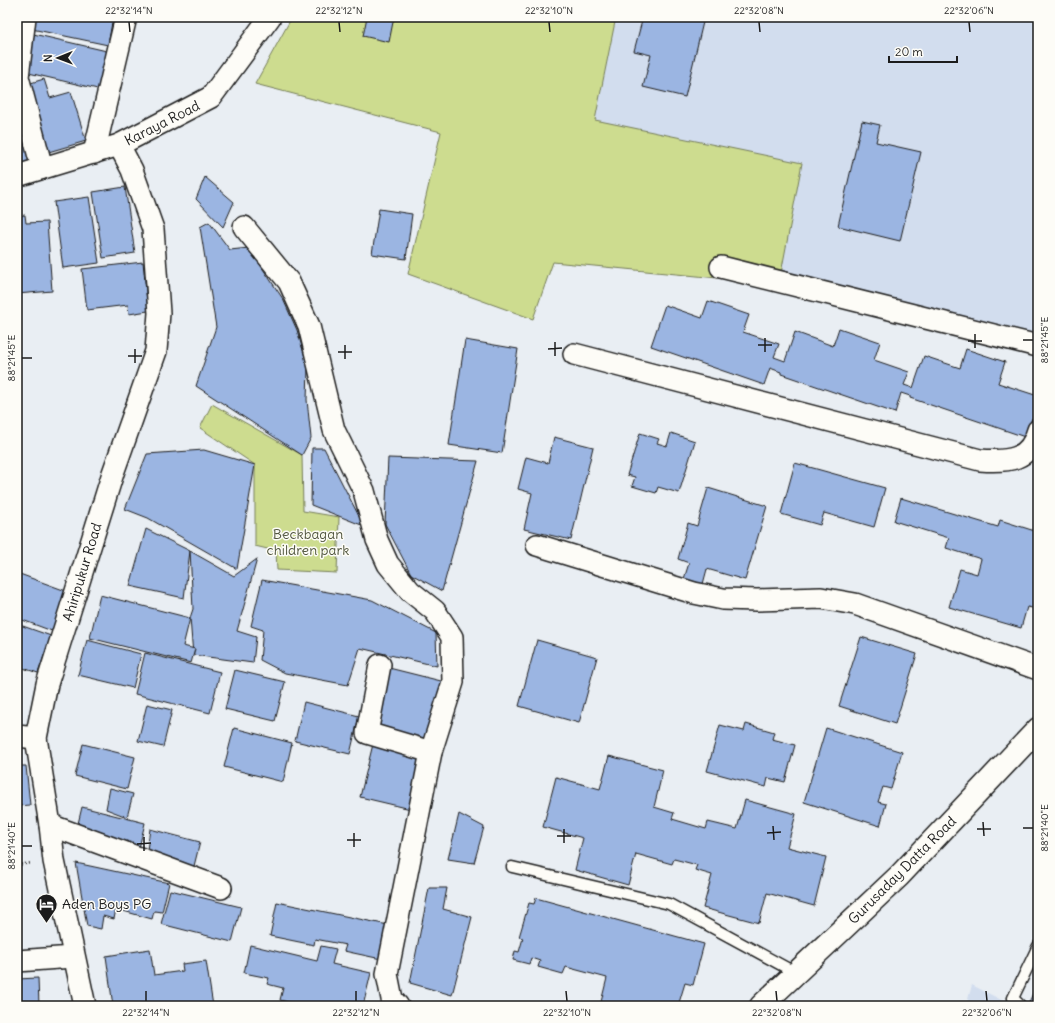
<svg xmlns="http://www.w3.org/2000/svg" width="1055" height="1023" font-family="Delius,sans-serif">
<rect width="100%" height="100%" fill="#e9eef3"/>
<filter id="ink" filterUnits="userSpaceOnUse"><feTurbulence type="fractalNoise" baseFrequency=".025" numOctaves="2"/><feDisplacementMap in="SourceGraphic" scale="8" xChannelSelector="R" yChannelSelector="G"/><feConvolveMatrix kernelMatrix="1 2 1 2 8 2 1 2 1" color-interpolation-filters="sRGB"/></filter>
<g filter="url(#ink)">
<g fill="#d2ddee">
<polygon points="616,17 1038,17 1038,336 779,284 595,120"/>
<polygon points="972,985 1013,1006 966,1006"/>
</g>
<g fill="#cddc8f" stroke="#747c56">
<polygon points="292,17 616,17 595,120 802,163 779,284 553,262 533,319 408,274 441,132 255,84"/>
<polygon points="212,404 302,455 303,511 339,517 337,573 277,570 276,551 255,546 255,465 200,428"/>
</g>
<g fill="#9bb5e2" stroke="#1c1c1c">
<polygon points="30,17 113,17 108,45 27,28"/>
<polygon points="367,17 394,17 389,42 363,36"/>
<polygon points="643,17 704,18 685,97 643,87 651,55 634,51"/>
<polygon points="29,33 111,52 102,90 20,71"/>
<polygon points="44,79 50,98 71,92 86,141 45,153 24,85"/>
<polygon points="17,90 36,160 17,165"/>
<polygon points="862,121 880,125 876,142 921,152 900,241 838,226"/>
<polygon points="205,177 234,202 223,227 196,199"/>
<polygon points="125,187 135,253 103,258 93,192"/>
<polygon points="89,197 99,263 63,268 54,202"/>
<polygon points="379,209 412,214 406,259 372,254"/>
<polygon points="25,215 26,223 47,222 52,291 17,294 17,216"/>
<polygon points="209,222 230,250 249,248 283,299 297,330 308,367 307,400 311,438 302,455 196,386 216,327 200,227"/>
<polygon points="143,262 148,311 129,314 128,305 87,310 82,269"/>
<polygon points="708,301 749,315 743,332 779,344 774,357 785,361 795,332 833,346 839,328 880,342 874,360 909,372 904,385 913,388 924,356 960,368 966,349 1005,362 998,383 1038,396 1034,409 1038,410 1036,419 1032,418 1025,437 910,398 910,396 901,393 895,413 781,374 781,372 770,368 764,385 651,346 665,305 702,318"/>
<polygon points="465,340 518,349 502,453 449,445"/>
<polygon points="640,433 659,439 657,443 667,446 671,433 695,441 679,493 658,487 656,493 632,486 635,477 627,475"/>
<polygon points="554,437 593,447 571,540 524,529 532,493 518,489 526,457 548,463"/>
<polygon points="312,448 324,448 364,526 311,505"/>
<polygon points="204,450 255,465 237,569 148,518 125,509 147,454"/>
<polygon points="388,458 478,461 442,591 411,574 385,524"/>
<polygon points="795,463 885,488 874,527 824,513 820,525 781,514"/>
<polygon points="708,488 767,506 745,580 707,569 703,584 684,579 689,563 678,559 688,523 697,526"/>
<polygon points="901,498 998,527 1000,520 1038,532 1038,572 1034,583 1038,584 1038,609 1027,607 1021,628 949,607 960,569 977,574 981,559 946,548 949,538 894,521"/>
<polygon points="146,529 190,551 184,598 130,586"/>
<polygon points="190,551 234,576 257,559 237,631 256,637 253,663 193,655 190,618 193,609"/>
<polygon points="17,573 66,591 52,631 17,618"/>
<polygon points="262,580 372,600 436,633 437,666 360,648 348,685 285,673 260,660 263,630 251,626"/>
<polygon points="100,595 190,618 183,646 195,649 191,663 90,638"/>
<polygon points="17,624 51,636 38,673 17,666"/>
<polygon points="861,637 917,654 895,724 839,706"/>
<polygon points="87,640 141,654 133,688 78,675"/>
<polygon points="537,640 597,657 579,723 519,706"/>
<polygon points="145,653 220,672 210,713 135,694"/>
<polygon points="389,668 445,682 431,740 375,726"/>
<polygon points="235,670 285,682 275,721 225,709"/>
<polygon points="304,702 359,716 350,754 295,741"/>
<polygon points="147,704 172,710 163,747 138,741"/>
<polygon points="746,724 774,732 772,739 795,745 785,782 768,778 766,787 707,771 720,725 744,731"/>
<polygon points="234,728 292,743 283,782 224,767"/>
<polygon points="826,728 902,752 891,789 883,787 878,802 886,804 880,826 804,802"/>
<polygon points="374,740 429,754 415,810 360,797"/>
<polygon points="83,744 135,757 127,789 75,776"/>
<polygon points="609,756 663,770 654,807 674,813 672,819 706,829 708,822 737,829 745,800 796,814 787,847 826,857 814,906 767,893 759,923 703,908 712,875 695,870 697,865 674,859 672,864 636,854 628,885 575,870 583,838 543,827 556,777 600,789"/>
<polygon points="17,766 26,766 30,805 17,806"/>
<polygon points="110,788 133,794 127,817 106,809"/>
<polygon points="82,807 145,823 139,848 76,832"/>
<polygon points="459,814 484,827 474,863 448,859"/>
<polygon points="150,829 200,842 193,870 146,857"/>
<polygon points="76,863 169,883 162,912 154,911 152,919 116,909 114,919 103,916 101,929 87,926"/>
<polygon points="429,888 447,888 443,909 472,917 452,995 410,983"/>
<polygon points="170,890 241,907 232,942 161,924"/>
<polygon points="536,898 704,944 693,985 685,983 678,1006 600,1006 607,978 566,967 563,974 538,967 540,961 531,958 529,964 513,960 515,951 519,952 523,938 519,937 529,903 534,904"/>
<polygon points="277,902 393,926 386,960 344,951 346,945 315,939 314,945 270,936"/>
<polygon points="250,945 317,961 321,946 336,949 332,964 371,973 363,1006 304,1006 280,1000 283,988 267,984 269,978 244,973"/>
<polygon points="150,949 154,975 183,971 182,964 206,961 213,1006 113,1006 106,956"/>
<polygon points="38,978 39,1006 17,1006 17,979"/>
<polygon points="1038,981 1038,1006 1030,1006 1028,1005"/>
</g>
<g fill="none" stroke-linecap="round" stroke-linejoin="round">
<defs>
<g id="lane">
<polyline points="512,867 669,904 796,973"/>
<polyline points="1021,1006 1013,998 1038,946"/>
</g>
<g id="street">
<polyline points="25,17 18,77 42,168"/>
<polyline points="94,153 126,17"/>
<polyline points="17,176 119,145 211,97 270,17"/>
<polyline points="244,227 289,282 309,326 334,430 364,491 377,540 388,564 410,591 435,611 452,637 453,682 431,752 387,974 392,999 398,1006"/>
<polyline points="721,267 1038,346"/>
<path d="M574,354L980,460C1008,462 1030,461 1038,430"/>
<polyline points="537,545 694,593 723,599 757,600 821,598 855,604 1038,669"/>
<polyline points="380,665 367,733 431,752"/>
<polyline points="17,736 36,738"/>
<polyline points="50,825 221,888"/>
<polyline points="17,961 73,957"/>
<polyline points="85,1006 54,861 50,825 36,738 47,684 113,473 156,351 159,313 153,229 132,170 119,145"/>
</g>
<polyline id="secondary" points="761,1006 899,876 1038,729"/>
</defs>
<use href="#lane" stroke="#1c1c1c" stroke-width="13"/>
<use href="#street" stroke="#1c1c1c" stroke-width="24"/>
<use href="#secondary" stroke="#1c1c1c" stroke-width="25"/>
<polyline stroke="#1c1c1c" stroke-width="2.5" stroke-dasharray="1 3" stroke-linecap="butt" points="17,865 32,863"/>
<use href="#lane" stroke="#fdfcf7" stroke-width="10"/>
<use href="#street" stroke="#fdfcf7" stroke-width="21"/>
<use href="#secondary" stroke="#fdfcf7" stroke-width="22"/>
</g>
</g>
<path fill="none" stroke="#1c1c1c" stroke-width="1.5" d="M129,22L130,32M339,22L340,32M549,22L550,32M759,22L760,32M969,22L970,32M975,334V348M765,338V352M1023,340H1033M968,341H982M555,342V356M345,345V359M758,345H772M135,349V363M548,349L562,348M338,352H352M128,356H142M22,358H32M983,822L984,836M773,826L774,840M1023,828H1033M564,829V843M977,829H991M354,833V847M767,833L781,832M557,836H571M144,837V851M347,840H361M137,844L151,843M22,846H32M146,991V1001M356,991V1001M566,991L567,1001M776,991L777,1001M986,991L987,1001"/>
<defs>
<symbol id="hotel-pin" viewBox="-11 -11 22 30"><path d="M0 17L-7.5 6A9.5 9.5 0 1 1 7.5 6Z" fill="#1c1c1c" stroke="#fdfcf7"/><path d="M-6-4.5h1.5V1H6V5H4.5V3h-9V5H-6ZM-4 0a1.8 1.8 0 1 1 3.6 0ZM.5 0V-2.5h3Q6-2.5 6 0Z" fill="#fff"/></symbol>
</defs>
<g fill-rule="evenodd">
<use href="#hotel-pin" x="34" y="892" width="25" height="34"/>
</g>
<g text-anchor="middle" stroke-width="3" stroke-linejoin="round" paint-order="stroke">
<g font-size="14" fill="#1c1c1c" stroke="#fdfcf7">
<text transform="translate(162 123) rotate(-27)" y="5">Karaya Road</text>
<text transform="translate(82 572) rotate(-73)" y="5">Ahiripukur Road</text>
<text transform="translate(902 870) rotate(-45)" y="5">Gurusaday Datta Road</text>
</g>
<g font-size="14" fill="#51563e" stroke="#fdfcf7">
<text x="308" y="539">Beckbagan<tspan x="308" dy="16">children park</tspan></text>
</g>
<g font-size="14" fill="#1c1c1c" stroke="#fdfcf7" text-anchor="start">
<text x="62" y="909">Aden Boys PG</text>
</g>
</g>
<rect width="1055" height="1023" fill="none" stroke="#fdfcf7" stroke-width="44"/>
<g transform="translate(58 58) rotate(269)" stroke="#fdfcf7" stroke-width="3" paint-order="stroke">
<path d="M0-3L7 15L0 10L-7 15Z" fill="#1c1c1c"/>
<text y="-6" font-size="11" font-weight="bold" text-anchor="middle" fill="#1c1c1c">N</text>
</g>
<path d="M889 56v6h68v-6" fill="none" stroke="#1c1c1c" stroke-width="2"/>
<text x="895" y="56" font-size="12" fill="#1c1c1c" stroke="#fdfcf7" stroke-width="3" paint-order="stroke">20 m</text>
<rect x="22" y="22" width="1011" height="979" fill="none" stroke="#1c1c1c" stroke-width="1.5"/>
<g font-size="10" text-anchor="middle" fill="#1c1c1c">
<text x="129" y="14">22°32'14"N</text>
<text x="339" y="14">22°32'12"N</text>
<text x="549" y="14">22°32'10"N</text>
<text x="759" y="14">22°32'08"N</text>
<text x="969" y="14">22°32'06"N</text>
<text transform="translate(1044 340) rotate(-90)" y="4">88°21'45"E</text>
<text transform="translate(11 358) rotate(-90)" y="4">88°21'45"E</text>
<text transform="translate(1044 828) rotate(-90)" y="4">88°21'40"E</text>
<text transform="translate(11 846) rotate(-90)" y="4">88°21'40"E</text>
<text x="146" y="1016">22°32'14"N</text>
<text x="356" y="1016">22°32'12"N</text>
<text x="567" y="1016">22°32'10"N</text>
<text x="777" y="1016">22°32'08"N</text>
<text x="987" y="1016">22°32'06"N</text>
</g>
</svg>
